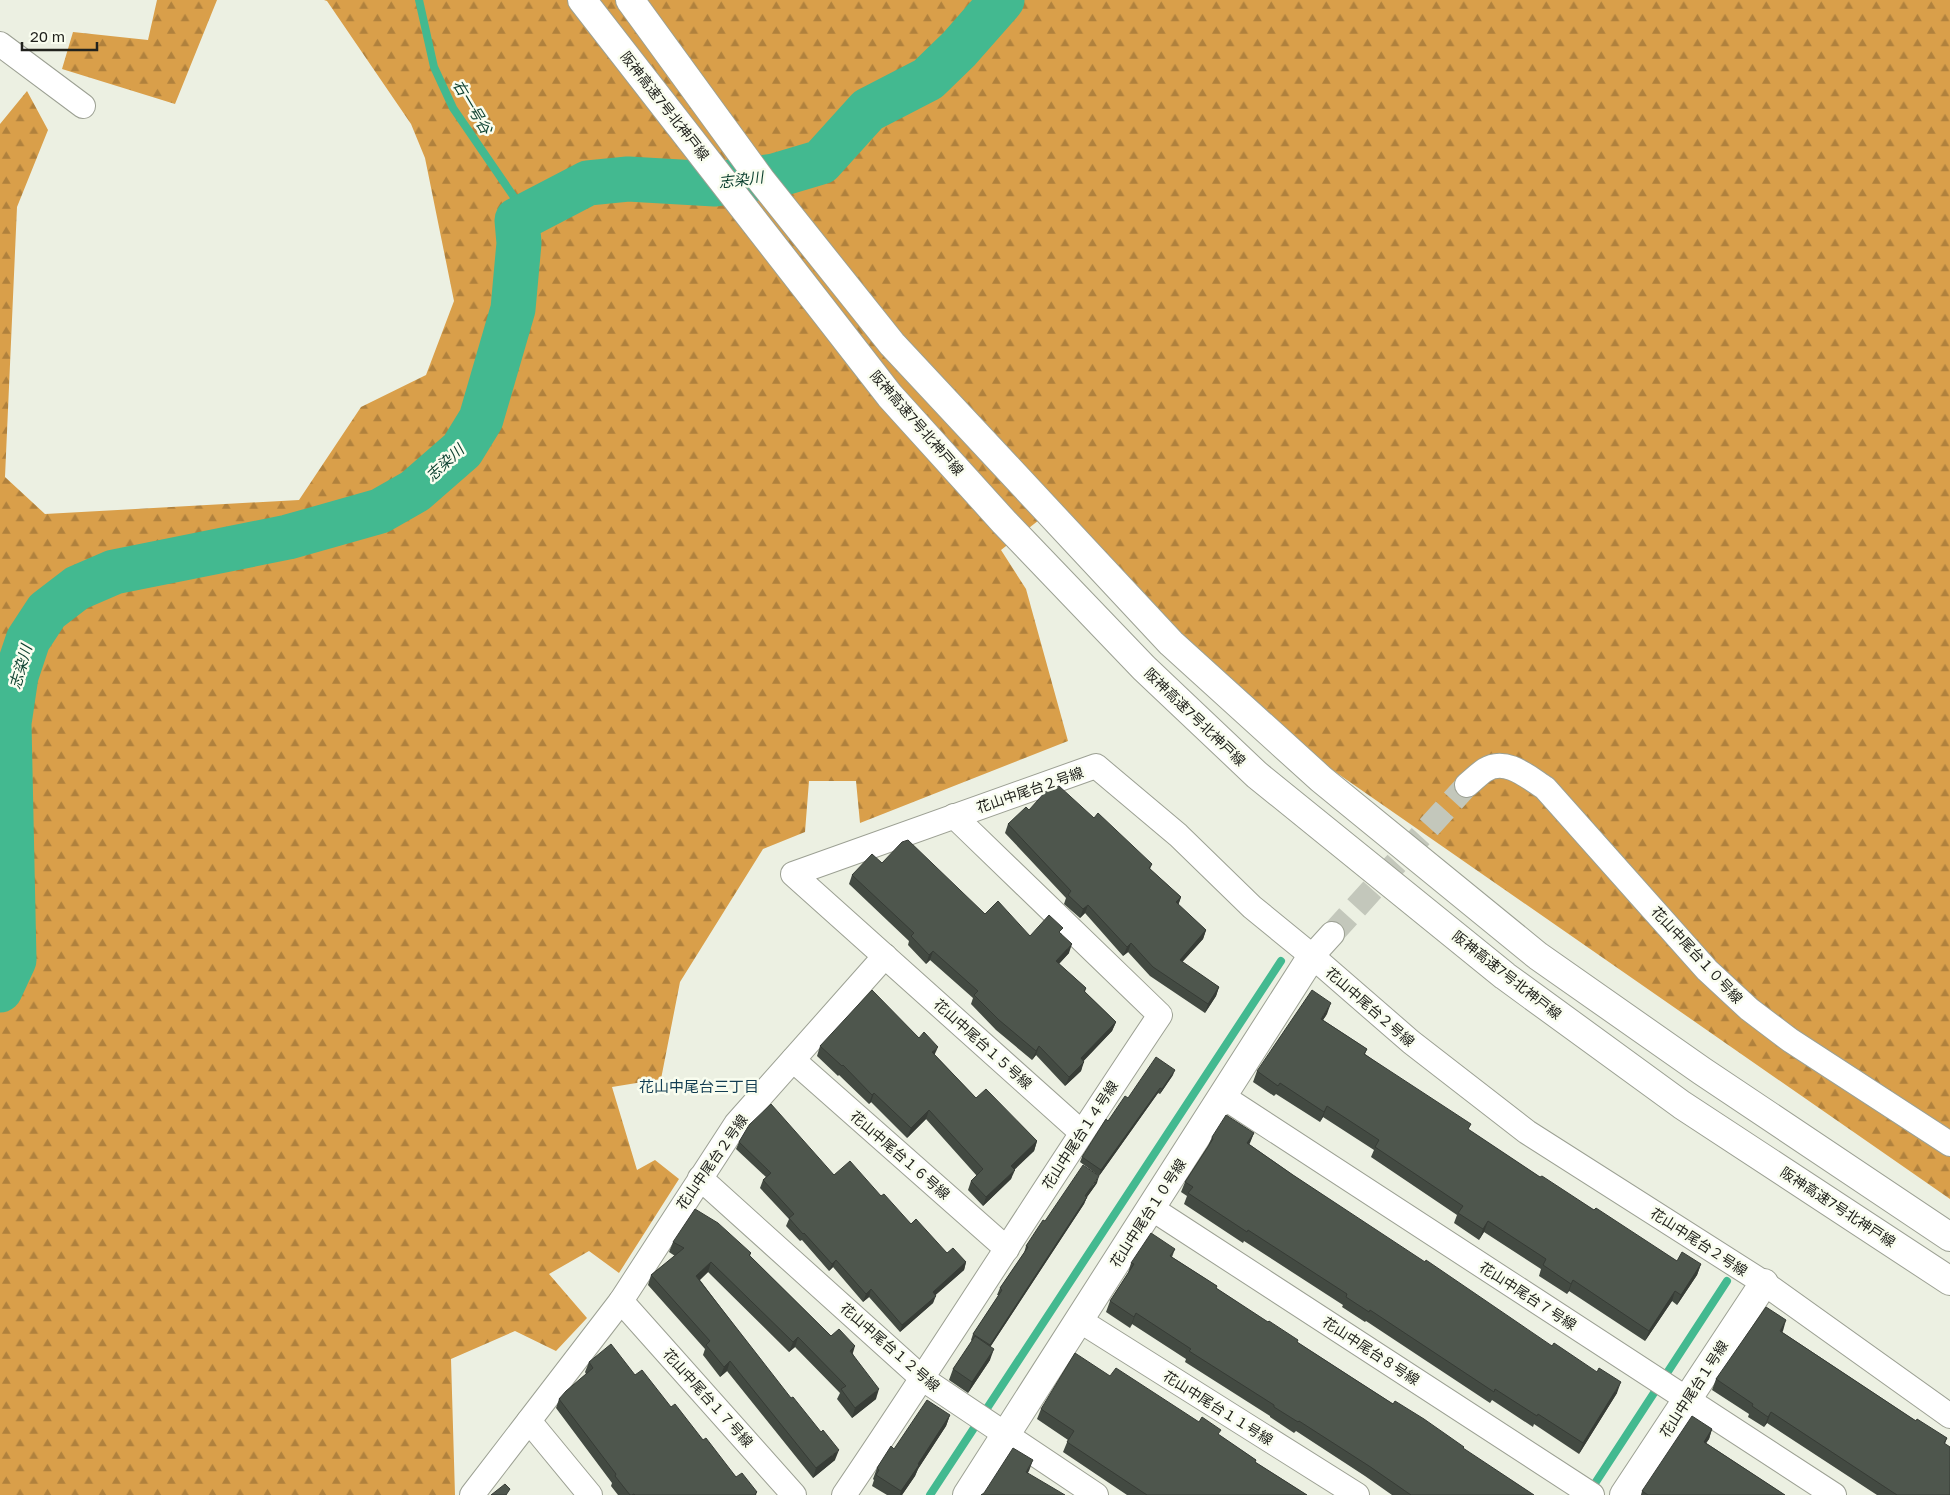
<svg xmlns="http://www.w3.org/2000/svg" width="1950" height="1495" font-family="'Golos Text','Noto Sans JP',sans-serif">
<defs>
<pattern id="forest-firs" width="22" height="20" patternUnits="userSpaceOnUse" patternTransform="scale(1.25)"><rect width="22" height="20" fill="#d99f4a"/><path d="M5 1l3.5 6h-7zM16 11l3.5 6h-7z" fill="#b0813d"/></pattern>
</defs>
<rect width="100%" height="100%" fill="#ecf0e2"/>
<g fill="url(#forest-firs)">
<polygon points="157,0 217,0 175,104 62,69 73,32 148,40"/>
<polygon points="324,0 1950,0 1950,1199 1262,721 1058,505 1001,550 1026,589 1068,741 860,823 856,781 809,781 805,832 763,849 680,982 661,1079 612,1087 637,1170 655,1160 679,1179 619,1273 589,1251 549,1274 587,1318 556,1351 515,1331 451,1359 455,1495 0,1495 0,124 27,91 48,130 17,207 5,477 45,514 299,500 361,407 426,375 454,301 425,158 411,124 327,1"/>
</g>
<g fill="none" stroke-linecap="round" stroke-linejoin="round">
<g stroke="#43b990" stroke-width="8">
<polyline points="419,0 434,67 453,108 514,197 517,220"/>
<polyline points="1590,1491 1727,1281"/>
<polyline points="930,1495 1281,961"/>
</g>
<polyline stroke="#43b990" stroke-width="45" points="0,990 14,960 9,723 16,676 28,640 47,611 77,588 114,572 288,537 380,511 415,491 462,450 481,419 513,309 519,243 517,220 588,183 628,179 715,184 774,176 821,162 868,110 928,79 959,49 1002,0"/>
<polyline stroke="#c3c7bb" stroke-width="24" stroke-dasharray="24 12" stroke-linecap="butt" points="1332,934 1467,785"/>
<defs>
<g id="street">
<polyline points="0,44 83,106"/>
<path d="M1467,785C1473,780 1479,774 1485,770C1506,757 1528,777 1545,788L1707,970L1749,1009L1790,1040L1950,1144"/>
<polyline points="1312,956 1332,934"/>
<polyline points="793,1060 1007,1249"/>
<polyline points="1222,1096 1834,1495"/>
<polyline points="1081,1132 793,874 1096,766 1178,835 1252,907 1312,956 1411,1042 1527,1132 1764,1283 1950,1416"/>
<polyline points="700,1178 923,1379 1096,1495"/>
<polyline points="1151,1208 1592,1495"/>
<polyline points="621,1301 794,1495"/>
<polyline points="1079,1320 1357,1495"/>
<polyline points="529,1421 590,1495"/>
<polyline points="472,1495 621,1301 736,1124 885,956"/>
<path d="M844,1495C952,1336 1053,1174 1160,1015L954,816"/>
</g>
<g id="secondary">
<polyline points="967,1495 1312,956"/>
<polyline points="1624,1495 1764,1283"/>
</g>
<g id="highway">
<polyline points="582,0 890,396 1004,522 1144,668 1257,775 1505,976 1682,1105 1950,1281"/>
<polyline points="630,0 761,180 892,344 1171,643 1321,779 1538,956 1702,1071 1950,1237"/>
</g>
</defs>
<use href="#street" stroke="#9ca093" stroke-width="26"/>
<use href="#secondary" stroke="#9ca093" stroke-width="30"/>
<use href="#highway" stroke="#9ca093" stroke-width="30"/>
<use href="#street" stroke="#fff" stroke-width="24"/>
<use href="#secondary" stroke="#fff" stroke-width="28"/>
<use href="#highway" stroke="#fff" stroke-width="28"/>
</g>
<g fill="#434a42">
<polygon points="1029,810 1094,818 1152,864 1150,869 1181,897 1178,905 1206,930 1203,939 1182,962 1219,987 1216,996 1205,1013 1150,976 1128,952 1123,956 1085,913 1080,918 1064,904 1066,898 1005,833 1008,824"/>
<polygon points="882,863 1030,936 1061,933 1069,953 1059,964 1086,988 1085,992 1116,1022 1112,1031 1083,1061 1081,1071 1065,1086 1036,1055 1032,1060 996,1030 971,1004 973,998 930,960 926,964 908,945 909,941 849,884 852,875"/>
<polygon points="1327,1014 1323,1020 1367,1049 1365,1054 1469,1130 1540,1177 1677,1261 1701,1264 1697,1275 1677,1305 1672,1301 1645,1341 1569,1291 1567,1294 1539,1276 1541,1269 1484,1232 1479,1240 1454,1223 1457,1215 1371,1157 1374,1150 1323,1117 1320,1122 1276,1094 1274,1096 1253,1082 1257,1071"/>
<polygon points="820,1046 935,1055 976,1098 1037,1141 1034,1151 1014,1169 1011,1179 983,1206 968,1190 971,1181 977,1176 926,1119 907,1138 871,1102 869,1104 839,1075 838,1076 817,1056"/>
<polygon points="1173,1075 1160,1094 1158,1093 1099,1176 1080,1162 1082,1157 1108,1121 1128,1098"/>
<polygon points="1254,1133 1249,1144 1293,1175 1617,1393 1579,1454 1534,1424 1533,1427 1492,1400 1490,1403 1366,1321 1365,1322 1342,1307 1343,1305 1244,1241 1243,1243 1184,1204 1187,1196 1181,1192 1185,1182 1208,1146 1212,1137"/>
<polygon points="739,1142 834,1175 881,1196 911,1224 947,1253 966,1262 964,1270 935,1295 933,1303 900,1332 869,1297 863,1302 833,1267 829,1271 802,1240 800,1241 786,1226 789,1219 760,1188 763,1180 766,1177 736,1149"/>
<polygon points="1097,1183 1087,1197 1084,1204 990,1347 990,1360 968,1393 949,1380 953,1369 972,1341 971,1340 973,1334 999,1295 997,1295 1000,1288 1024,1253 1026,1246 1045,1221"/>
<polygon points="673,1242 751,1253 750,1256 831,1336 853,1354 876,1399 852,1418 837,1399 840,1393 795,1347 789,1352 708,1272 700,1280 835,1460 813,1478 727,1371 720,1377 703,1355 705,1349 648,1285 651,1275 675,1256 669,1252"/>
<polygon points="1175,1249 1172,1257 1217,1286 1216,1288 1297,1342 1463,1449 1534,1495 1392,1495 1365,1476 1296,1431 1294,1433 1270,1417 1270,1416 1185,1362 1186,1359 1132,1324 1130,1328 1106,1312 1110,1301 1128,1273 1131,1263"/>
<polygon points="1783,1331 1782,1332 1916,1421 1947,1438 1945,1444 1950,1495 1877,1495 1767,1423 1764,1427 1748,1417 1749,1414 1712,1390 1716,1379"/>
<polygon points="589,1362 635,1375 671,1407 703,1440 736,1477 757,1492 756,1495 618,1495 611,1486 612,1483 556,1408 559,1399 586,1374 585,1372"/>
<polygon points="1110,1376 1219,1435 1256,1460 1255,1462 1307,1495 1127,1495 1063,1452 1068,1440 1037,1419 1041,1409"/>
<polygon points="950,1415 946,1426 918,1469 915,1476 902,1495 887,1495 872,1486 874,1480 873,1479 877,1468 894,1449"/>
<polygon points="1712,1429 1709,1439 1706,1443 1785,1495 1641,1495 1642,1491"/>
</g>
<g fill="#373c36">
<polygon points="1181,897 1178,906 1176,902"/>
<polygon points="1088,905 1085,913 1080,918 1083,909"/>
<polygon points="1206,930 1203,939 1176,969 1180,960"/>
<polygon points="1131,943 1128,952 1123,956 1127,947"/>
<polygon points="1072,944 1069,953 1053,970 1056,961"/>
<polygon points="933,951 930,960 926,964 929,955"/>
<polygon points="1219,987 1216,996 1205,1013 1208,1004"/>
<polygon points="1331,1003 1327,1014 1317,1029 1321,1019"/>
<polygon points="1116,1022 1112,1031 1078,1067 1081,1058"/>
<polygon points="1039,1046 1036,1055 1032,1060 1036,1051"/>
<polygon points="938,1047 934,1056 932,1052"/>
<polygon points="1084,1062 1081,1071 1065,1086 1069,1077"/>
<polygon points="1175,1070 1173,1075 1160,1094 1162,1089"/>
<polygon points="1160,1088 1158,1093 1099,1176 1101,1170"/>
<polygon points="874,1093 871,1102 869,1104 872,1095"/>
<polygon points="1327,1106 1323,1117 1320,1122 1324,1112"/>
<polygon points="929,1110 926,1119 907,1138 911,1128"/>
<polygon points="1254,1133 1250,1143 1243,1154 1247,1143"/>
<polygon points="1037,1141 1034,1151 1008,1176 1011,1166"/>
<polygon points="1015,1170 1011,1179 983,1206 986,1197"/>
<polygon points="1099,1176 1097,1183 1087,1197 1084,1204 987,1352 990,1345"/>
<polygon points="1488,1221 1484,1232 1479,1240 1483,1229"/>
<polygon points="836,1260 833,1267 829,1271 832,1264"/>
<polygon points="711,1262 708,1272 693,1286 696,1276"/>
<polygon points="966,1262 964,1270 930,1300 933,1292"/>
<polygon points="1701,1264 1697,1275 1677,1305 1681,1295"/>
<polygon points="1573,1280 1569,1291 1567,1294 1571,1284"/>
<polygon points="871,1289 869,1297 863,1302 866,1294"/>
<polygon points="1675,1291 1672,1301 1645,1341 1649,1331"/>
<polygon points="936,1296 933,1303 900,1332 902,1325"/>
<polygon points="1136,1313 1132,1324 1130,1328 1134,1317"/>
<polygon points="1786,1320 1783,1331 1776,1342 1780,1331"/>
<polygon points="798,1337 795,1347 789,1352 793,1342"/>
<polygon points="855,1346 852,1356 850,1351"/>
<polygon points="994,1349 990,1360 968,1393 972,1382"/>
<polygon points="730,1361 727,1371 720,1377 724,1367"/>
<polygon points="1621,1382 1617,1393 1579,1454 1583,1443"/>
<polygon points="879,1389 876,1399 852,1418 855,1408"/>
<polygon points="1771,1412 1767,1423 1764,1427 1768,1417"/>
<polygon points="950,1415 946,1426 918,1469 915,1476 902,1495 900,1495 901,1491 918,1464"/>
<polygon points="1712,1429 1709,1439 1700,1452 1704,1442"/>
<polygon points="839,1450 835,1460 813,1478 816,1468"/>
<polygon points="1033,1460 1029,1471 1022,1483 1026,1472"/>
</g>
<g fill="#4e564d" stroke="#373c36">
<polygon points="1059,786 1094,818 1098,813 1152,864 1149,868 1181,897 1176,902 1206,930 1180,960 1219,987 1208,1004 1153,967 1131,943 1127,947 1088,905 1083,909 1068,895 1071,891 1008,824 1026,807 1029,810 1047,790"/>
<polygon points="908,840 985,914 998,901 1030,936 1049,915 1063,928 1059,932 1072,944 1056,961 1086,988 1084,991 1116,1022 1081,1058 1084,1062 1069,1077 1039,1046 1036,1051 999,1020 974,995 978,991 933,951 929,955 911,936 914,933 852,875 872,854 882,863 902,842"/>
<polygon points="872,990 919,1038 924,1032 938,1047 932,1052 976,1098 986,1089 1037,1141 1011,1166 1015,1170 986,1197 971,1181 983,1169 929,1110 911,1128 874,1093 872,1095 843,1065 842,1066 820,1046"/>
<polygon points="1312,990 1331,1003 1321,1019 1367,1049 1364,1054 1471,1124 1468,1129 1540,1177 1542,1176 1594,1210 1596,1208 1677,1261 1682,1252 1701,1264 1681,1295 1675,1291 1649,1331 1573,1280 1571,1284 1543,1265 1546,1259 1488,1221 1483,1229 1458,1213 1463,1206 1375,1147 1379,1140 1327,1106 1324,1112 1280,1083 1278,1086 1257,1071"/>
<polygon points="1156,1057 1175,1070 1162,1089 1160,1088 1101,1170 1082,1157 1106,1119 1108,1121 1125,1096 1128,1098"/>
<polygon points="771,1104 834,1175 850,1161 881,1196 884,1194 911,1224 916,1219 947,1253 953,1248 966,1262 933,1292 936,1296 902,1325 871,1289 866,1294 836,1260 832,1264 804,1233 803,1234 789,1218 794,1214 763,1180 771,1173 739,1142 749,1125"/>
<polygon points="1226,1115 1254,1133 1247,1143 1293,1175 1425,1262 1426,1260 1552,1346 1554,1343 1597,1372 1599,1368 1621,1382 1583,1443 1538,1414 1537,1416 1495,1389 1494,1392 1370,1310 1369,1312 1346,1297 1347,1294 1248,1230 1247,1232 1188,1193 1193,1187 1185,1182 1213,1139 1212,1137"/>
<polygon points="1083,1165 1099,1176 1085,1196 1087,1197 990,1345 973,1334 1002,1290 1000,1288 1028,1247 1026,1246 1043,1220 1045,1221"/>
<polygon points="695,1209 718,1223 751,1253 749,1255 831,1336 839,1329 855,1346 850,1351 879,1389 855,1408 841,1389 846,1386 798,1337 793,1342 711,1262 696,1276 791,1398 793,1397 821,1432 823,1430 839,1450 816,1468 730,1361 724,1367 706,1345 710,1341 651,1275 684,1248 673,1242"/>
<polygon points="1151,1233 1175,1249 1170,1256 1217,1286 1216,1288 1268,1322 1269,1321 1298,1340 1297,1342 1351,1377 1393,1404 1395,1401 1424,1419 1464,1447 1463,1448 1534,1495 1411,1495 1369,1466 1299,1421 1298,1422 1274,1407 1274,1405 1189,1351 1191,1349 1136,1313 1134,1317 1110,1301 1134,1264 1131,1263"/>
<polygon points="1766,1307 1786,1320 1780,1331 1916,1421 1917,1419 1947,1438 1944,1443 1950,1447 1950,1495 1897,1495 1771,1412 1768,1417 1752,1406 1753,1404 1716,1379"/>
<polygon points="975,1336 994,1349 972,1382 953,1369"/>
<polygon points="611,1344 635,1375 642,1370 671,1407 675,1404 703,1440 706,1438 736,1477 742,1473 757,1492 755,1494 756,1495 635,1495 634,1494 632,1495 630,1495 615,1476 616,1474 559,1399 566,1391 593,1368 589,1362"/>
<polygon points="1075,1353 1110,1376 1116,1368 1199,1422 1202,1417 1221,1430 1218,1434 1256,1460 1255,1462 1307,1495 1147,1495 1067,1442 1074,1431 1041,1409"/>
<polygon points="927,1400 950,1415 918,1464 919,1465 901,1491 876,1475 879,1470 877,1468 891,1446 894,1449"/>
<polygon points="1692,1416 1712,1429 1704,1442 1785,1495 1648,1495 1642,1491"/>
<polygon points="1013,1448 1033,1460 1026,1472 1065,1495 981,1495 984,1493"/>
<polygon points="505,1484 510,1489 506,1495 491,1495"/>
</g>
<g text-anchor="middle" stroke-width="5" stroke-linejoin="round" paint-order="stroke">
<g font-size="14" fill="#21221d" stroke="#f9fdef">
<text transform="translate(665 106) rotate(52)" y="5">阪神高速7号北神戸線</text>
<text transform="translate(917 423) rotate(49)" y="5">阪神高速7号北神戸線</text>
<text transform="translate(1195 717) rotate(44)" y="5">阪神高速7号北神戸線</text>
<text transform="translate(1030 790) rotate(-19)" y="5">花山中尾台２号線</text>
<text transform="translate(1697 955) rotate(47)" y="5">花山中尾台１０号線</text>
<text transform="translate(1507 975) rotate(38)" y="5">阪神高速7号北神戸線</text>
<text transform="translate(1370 1007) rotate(41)" y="5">花山中尾台２号線</text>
<text transform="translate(983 1044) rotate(42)" y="5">花山中尾台１５号線</text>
<text transform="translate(1080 1135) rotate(-57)" y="5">花山中尾台１４号線</text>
<text transform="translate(900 1155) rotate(41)" y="5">花山中尾台１６号線</text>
<text transform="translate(712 1162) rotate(-55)" y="5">花山中尾台２号線</text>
<text transform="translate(1838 1207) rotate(33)" y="5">阪神高速7号北神戸線</text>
<text transform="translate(1148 1213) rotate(-57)" y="5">花山中尾台１０号線</text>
<text transform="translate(1699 1242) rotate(33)" y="5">花山中尾台２号線</text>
<text transform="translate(1528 1296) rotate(33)" y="5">花山中尾台７号線</text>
<text transform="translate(890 1347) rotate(41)" y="5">花山中尾台１２号線</text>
<text transform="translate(1371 1351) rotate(33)" y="5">花山中尾台８号線</text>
<text transform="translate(1694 1389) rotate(-57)" y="5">花山中尾台１号線</text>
<text transform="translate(708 1398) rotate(48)" y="5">花山中尾台１７号線</text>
<text transform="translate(1218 1408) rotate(32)" y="5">花山中尾台１１号線</text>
</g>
<g font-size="15" font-style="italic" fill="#083d2c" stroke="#f9fdef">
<text transform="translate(472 107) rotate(59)" y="5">右一号谷</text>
<text transform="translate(741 180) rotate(-7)" y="5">志染川</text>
<text transform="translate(445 463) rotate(-43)" y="5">志染川</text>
<text transform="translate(21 667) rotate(-74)" y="5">志染川</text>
</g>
<g font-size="15" fill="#123d52" stroke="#f9fdef">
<text x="699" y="1092">花山中尾台三丁目</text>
</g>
</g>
<path d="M22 42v8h75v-8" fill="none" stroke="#21221d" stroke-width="2.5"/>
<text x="30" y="42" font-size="15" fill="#21221d" stroke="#f9fdef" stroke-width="4" paint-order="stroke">20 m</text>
</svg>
